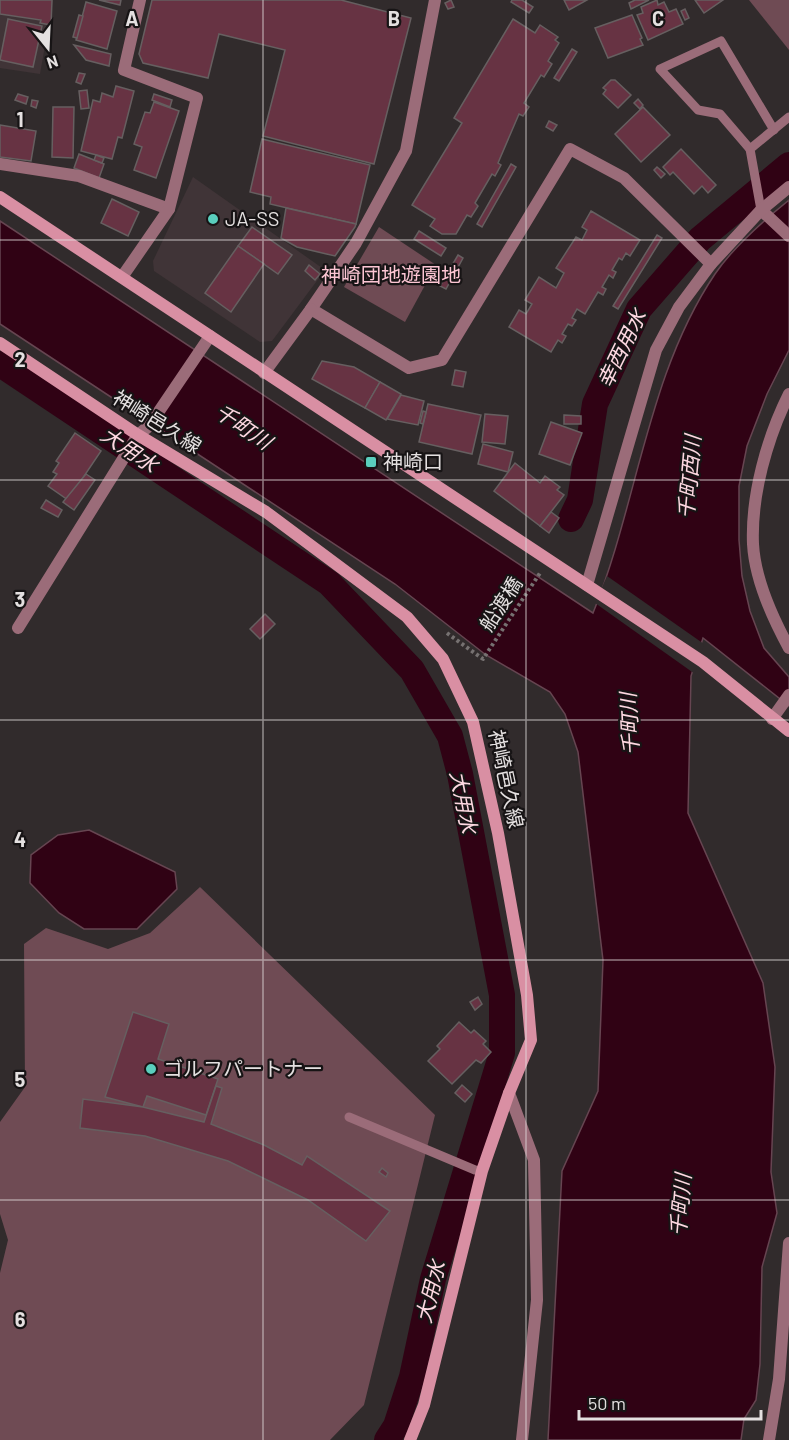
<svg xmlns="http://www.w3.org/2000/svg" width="789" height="1440" font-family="Barlow,'Noto Sans JP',sans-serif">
<rect width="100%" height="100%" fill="#312b2c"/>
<g fill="#403437">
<polygon points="0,0 53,0 40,74 0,68"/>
<polygon points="193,177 325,270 272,341 260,342 154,271 153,261"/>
</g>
<g fill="#6f4b54">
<polygon points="749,0 789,0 789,50"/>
<polygon points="379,227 436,265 405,322 344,287"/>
<polygon points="200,887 435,1115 364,1405 330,1440 0,1440 0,1273 8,1240 0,1214 0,1122 25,1087 24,944 46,928 108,949 150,933"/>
</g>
<g fill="#300214" stroke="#664551" stroke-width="1.5">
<path d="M789,200V350L767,394L747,446L739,486V540L742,576L750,611L764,648L789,677V706L703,638L691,676L688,813L763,983L775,1067L771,1172L777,1213L762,1267L760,1364L756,1400L744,1419L741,1440H548L562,1171L598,1091L603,960L578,752L565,714L550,692L486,655L395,584L0,324V221L593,613C638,502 647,375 715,274C734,246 763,221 789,200Z"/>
<polygon points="89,830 175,872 177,889 137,929 84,929 59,913 30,883 31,855 58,835"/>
</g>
<polygon fill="#312b2c" points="607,576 704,644 695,674 595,603"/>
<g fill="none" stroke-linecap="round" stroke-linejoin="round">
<g stroke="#300214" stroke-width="26">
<polyline points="0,364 329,583 412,670 450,736 460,774 502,995 502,1053 433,1279 412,1377 396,1426 387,1440"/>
<polyline points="571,519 580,500 595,404 639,309 700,239 789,165"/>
</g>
</g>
<g fill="#673343" stroke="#665f60" stroke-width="1.5">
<polygon points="0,0 52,0 51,25 40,23 41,20 0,14"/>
<polygon points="99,0 121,0 120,5"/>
<polygon points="152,0 341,0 411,18 374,164 263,136 285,50 219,34 208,78 143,63 139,54"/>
<polygon points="451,0 454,7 448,9 445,3"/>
<polygon points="512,0 522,0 533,7 529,13 511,2"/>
<polygon points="564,0 587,0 569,10"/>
<polygon points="635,0 649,0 631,9 629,3"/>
<polygon points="657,0 658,5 664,2 669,12 676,9 683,24 648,40 637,15 643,13 641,7"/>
<polygon points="695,0 723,0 704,13"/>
<polygon points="86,2 117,11 107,49 76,40"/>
<polygon points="685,9 689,18 685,20 681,11"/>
<polygon points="79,15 83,16 77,38 73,37"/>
<polygon points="632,15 642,38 640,39 643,45 608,58 595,28"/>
<polygon points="8,19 42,26 33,67 0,60"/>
<polygon points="513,19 535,33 540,25 558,37 555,40 559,43 548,61 552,64 544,77 541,75 524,103 529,107 523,116 519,114 498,163 501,165 495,176 492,174 475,203 478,206 471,217 467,215 456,234 442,234 430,226 435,219 412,205 462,123 454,118"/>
<polygon points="74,45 111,54 109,66 86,60"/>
<polygon points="572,49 577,52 559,81 554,78"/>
<polygon points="79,73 85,74 81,84 76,82"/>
<polygon points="611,80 615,80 631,95 618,108 603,94 606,90 603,88"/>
<polygon points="116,86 134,91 122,138 118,137 112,159 81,151 93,100 100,102 102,93 113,97"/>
<polygon points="87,90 89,108 81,109 79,91"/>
<polygon points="18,94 28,97 26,104 15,100"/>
<polygon points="154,94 172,100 170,107 152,100"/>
<polygon points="638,99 643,105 640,109 634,103"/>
<polygon points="32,100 38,101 36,108 31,106"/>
<polygon points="154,102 179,111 156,178 134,170 142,147 134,144 145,112 150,113"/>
<polygon points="53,107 74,107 73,158 52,157"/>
<polygon points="643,107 670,135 641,162 615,134"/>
<polygon points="549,121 557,125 553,131 546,127"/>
<polygon points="0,125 36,131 31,161 0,157"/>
<polygon points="262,139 370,165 356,224 270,204 271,197 250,192"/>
<polygon points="681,149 716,185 708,193 702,186 694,194 673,172 670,175 663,167"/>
<polygon points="79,154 104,164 99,178 74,168"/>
<polygon points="96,155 104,158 102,163 94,160"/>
<polygon points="511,164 516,167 482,227 477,224"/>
<polygon points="657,167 665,174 661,178 654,170"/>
<polygon points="112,199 139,212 128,236 101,223"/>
<polygon points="286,208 356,224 355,227 335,256 297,247 281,238"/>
<polygon points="591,211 640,240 630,256 626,253 622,260 619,258 612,270 616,272 613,278 609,275 602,287 606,289 603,295 598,292 585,314 577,309 572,318 576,320 572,326 568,324 562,334 566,336 562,343 558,340 551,352 509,327 519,310 526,314 532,304 525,300 539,277 556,288 564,273 556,268 576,237 582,240 587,230 582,227"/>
<polygon points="252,227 292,255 278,274 238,246"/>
<polygon points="419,231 446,248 441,256 414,239"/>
<polygon points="657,235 662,238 618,309 613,306"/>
<polygon points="238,246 264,264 231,312 205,293"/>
<polygon points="458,255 463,258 446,289 440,286"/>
<polygon points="309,265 320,274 315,280 305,271"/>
<polygon points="322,361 354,367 380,382 365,408 312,379"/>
<polygon points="455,370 466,372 463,387 452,385"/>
<polygon points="380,382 401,394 386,420 365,408"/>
<polygon points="401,395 424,401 418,425 387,419"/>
<polygon points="428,404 481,415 472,454 419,442"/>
<polygon points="423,411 426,412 423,424 420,423"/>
<polygon points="485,414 508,416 505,444 482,442"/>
<polygon points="564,415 581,416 581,424 564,424"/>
<polygon points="551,422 582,433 570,465 539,454"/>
<polygon points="75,433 101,451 68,500 48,486 57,474 53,472 59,463 56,461"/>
<polygon points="483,444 513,452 508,472 478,464"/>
<polygon points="515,463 540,483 545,476 560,487 557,490 564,495 540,526 494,491"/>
<polygon points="86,474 95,480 74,510 63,502"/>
<polygon points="46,500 62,510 58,517 41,508"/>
<polygon points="551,512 559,518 549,533 540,526"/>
<polygon points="265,614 275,624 260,639 250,629"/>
<polygon points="478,997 482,1004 475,1010 470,1002"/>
<polygon points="133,1012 169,1024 158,1059 218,1079 206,1115 147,1096 143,1107 105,1097"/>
<polygon points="459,1022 471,1033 474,1030 486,1041 483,1044 491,1052 481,1063 476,1060 452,1084 428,1061 440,1049 437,1046"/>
<polygon points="462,1085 472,1094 465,1102 455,1093"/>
<polygon points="216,1086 222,1088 211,1124 264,1145 302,1165 307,1156 390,1211 366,1241 308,1200 228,1161 145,1136 80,1128 83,1099 143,1107 204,1122"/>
<polygon points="382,1168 388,1173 386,1177 379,1172"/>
</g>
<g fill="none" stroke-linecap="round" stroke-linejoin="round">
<polyline stroke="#767171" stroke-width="4" stroke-dasharray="3 3" stroke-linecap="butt" points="447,633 483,659 540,573"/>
<g stroke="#9b6c79" stroke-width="9">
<polyline points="750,149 720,114 698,110 660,69 721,41 774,130"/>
<polyline points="761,210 750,149 789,117"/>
<polyline points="349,1117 475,1170 482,1171"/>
</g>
<g stroke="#9b6c79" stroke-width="12">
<polyline points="435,0 406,151 356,243 311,309 409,368 442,360 570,149 624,178 711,264"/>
<polyline points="0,164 79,176 169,209"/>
<polyline points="761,210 789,236"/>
<polyline points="122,277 169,209 197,98 124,70 140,0"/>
<polyline points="264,373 311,309"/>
<path d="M789,394C767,438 751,495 753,544C755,580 772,617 789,648"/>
<polyline points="587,585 656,350 679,307 711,264 761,210 789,187"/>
<polyline points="18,628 138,435 149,426 210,336"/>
<polyline points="772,719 789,695"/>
<polyline points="509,1093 534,1160 537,1300 522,1440"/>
<polyline points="769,1440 779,1379 789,1243"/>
</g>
<g stroke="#d98fa3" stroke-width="12">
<polyline points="0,197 703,662 789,731"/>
<polyline points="0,343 138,435 266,512 407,617 443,659 473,722 498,833 527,995 531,1040 509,1093 482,1171 424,1405 410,1440"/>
</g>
</g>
<path fill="none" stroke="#e4e0e0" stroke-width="1.5" stroke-opacity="0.55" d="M263,0V1440M526,0V1440M0,240H789M0,480H789M0,720H789M0,960H789M0,1200H789"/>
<g fill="#5acebd" stroke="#171415" stroke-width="2">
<circle cx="213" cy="219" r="6"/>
<rect x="365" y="456" width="12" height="12" rx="3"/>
<circle cx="151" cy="1069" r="6"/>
</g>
<g text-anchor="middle" stroke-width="4.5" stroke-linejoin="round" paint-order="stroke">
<g font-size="20" fill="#e4e0e0" stroke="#171415" text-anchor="start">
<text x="225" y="226">JA-SS</text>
<text x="383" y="469">神崎口</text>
<text x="163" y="1076">ゴルフパートナー</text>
</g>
<g font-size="20" fill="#fcc5d3" stroke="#171415">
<text x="391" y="282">神崎団地遊園地</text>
</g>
<g font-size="20" fill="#e4e0e0" stroke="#171415">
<text transform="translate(157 422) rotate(32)" y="7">神崎邑久線</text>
<text transform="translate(501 604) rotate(-57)" y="7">船渡橋</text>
<text transform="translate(506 779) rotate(78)" y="7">神崎邑久線</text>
</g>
<g font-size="21" font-style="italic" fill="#fdd8e1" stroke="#171415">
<text transform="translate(622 349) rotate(-64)" y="7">幸西用水</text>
<text transform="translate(243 427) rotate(34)" y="7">千町川</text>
<text transform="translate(129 450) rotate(34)" y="7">大用水</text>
<text transform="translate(690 477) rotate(-85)" y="7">千町西川</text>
<text transform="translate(630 724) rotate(-93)" y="7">千町川</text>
<text transform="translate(463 802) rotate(79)" y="7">大用水</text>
<text transform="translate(681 1205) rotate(-85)" y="7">千町川</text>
<text transform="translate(431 1292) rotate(-76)" y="7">大用水</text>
</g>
</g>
<g font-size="20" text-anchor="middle" font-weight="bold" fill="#e4e0e0" stroke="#171415" stroke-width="4.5" stroke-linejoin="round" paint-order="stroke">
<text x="132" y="26">A</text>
<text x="394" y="26">B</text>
<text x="658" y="26">C</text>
<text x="20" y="127">1</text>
<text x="20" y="367">2</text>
<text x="20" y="607">3</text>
<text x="20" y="847">4</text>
<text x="20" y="1087">5</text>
<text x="20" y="1327">6</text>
</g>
<g transform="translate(48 48) rotate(162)" stroke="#171415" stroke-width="4.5" paint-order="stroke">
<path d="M0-4.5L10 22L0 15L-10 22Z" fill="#e4e0e0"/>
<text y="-9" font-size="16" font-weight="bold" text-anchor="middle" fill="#e4e0e0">N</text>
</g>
<path d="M579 1410v9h182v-9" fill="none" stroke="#e4e0e0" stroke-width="3"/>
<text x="588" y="1410" font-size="18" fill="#e4e0e0" stroke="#171415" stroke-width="4.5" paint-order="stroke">50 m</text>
</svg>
